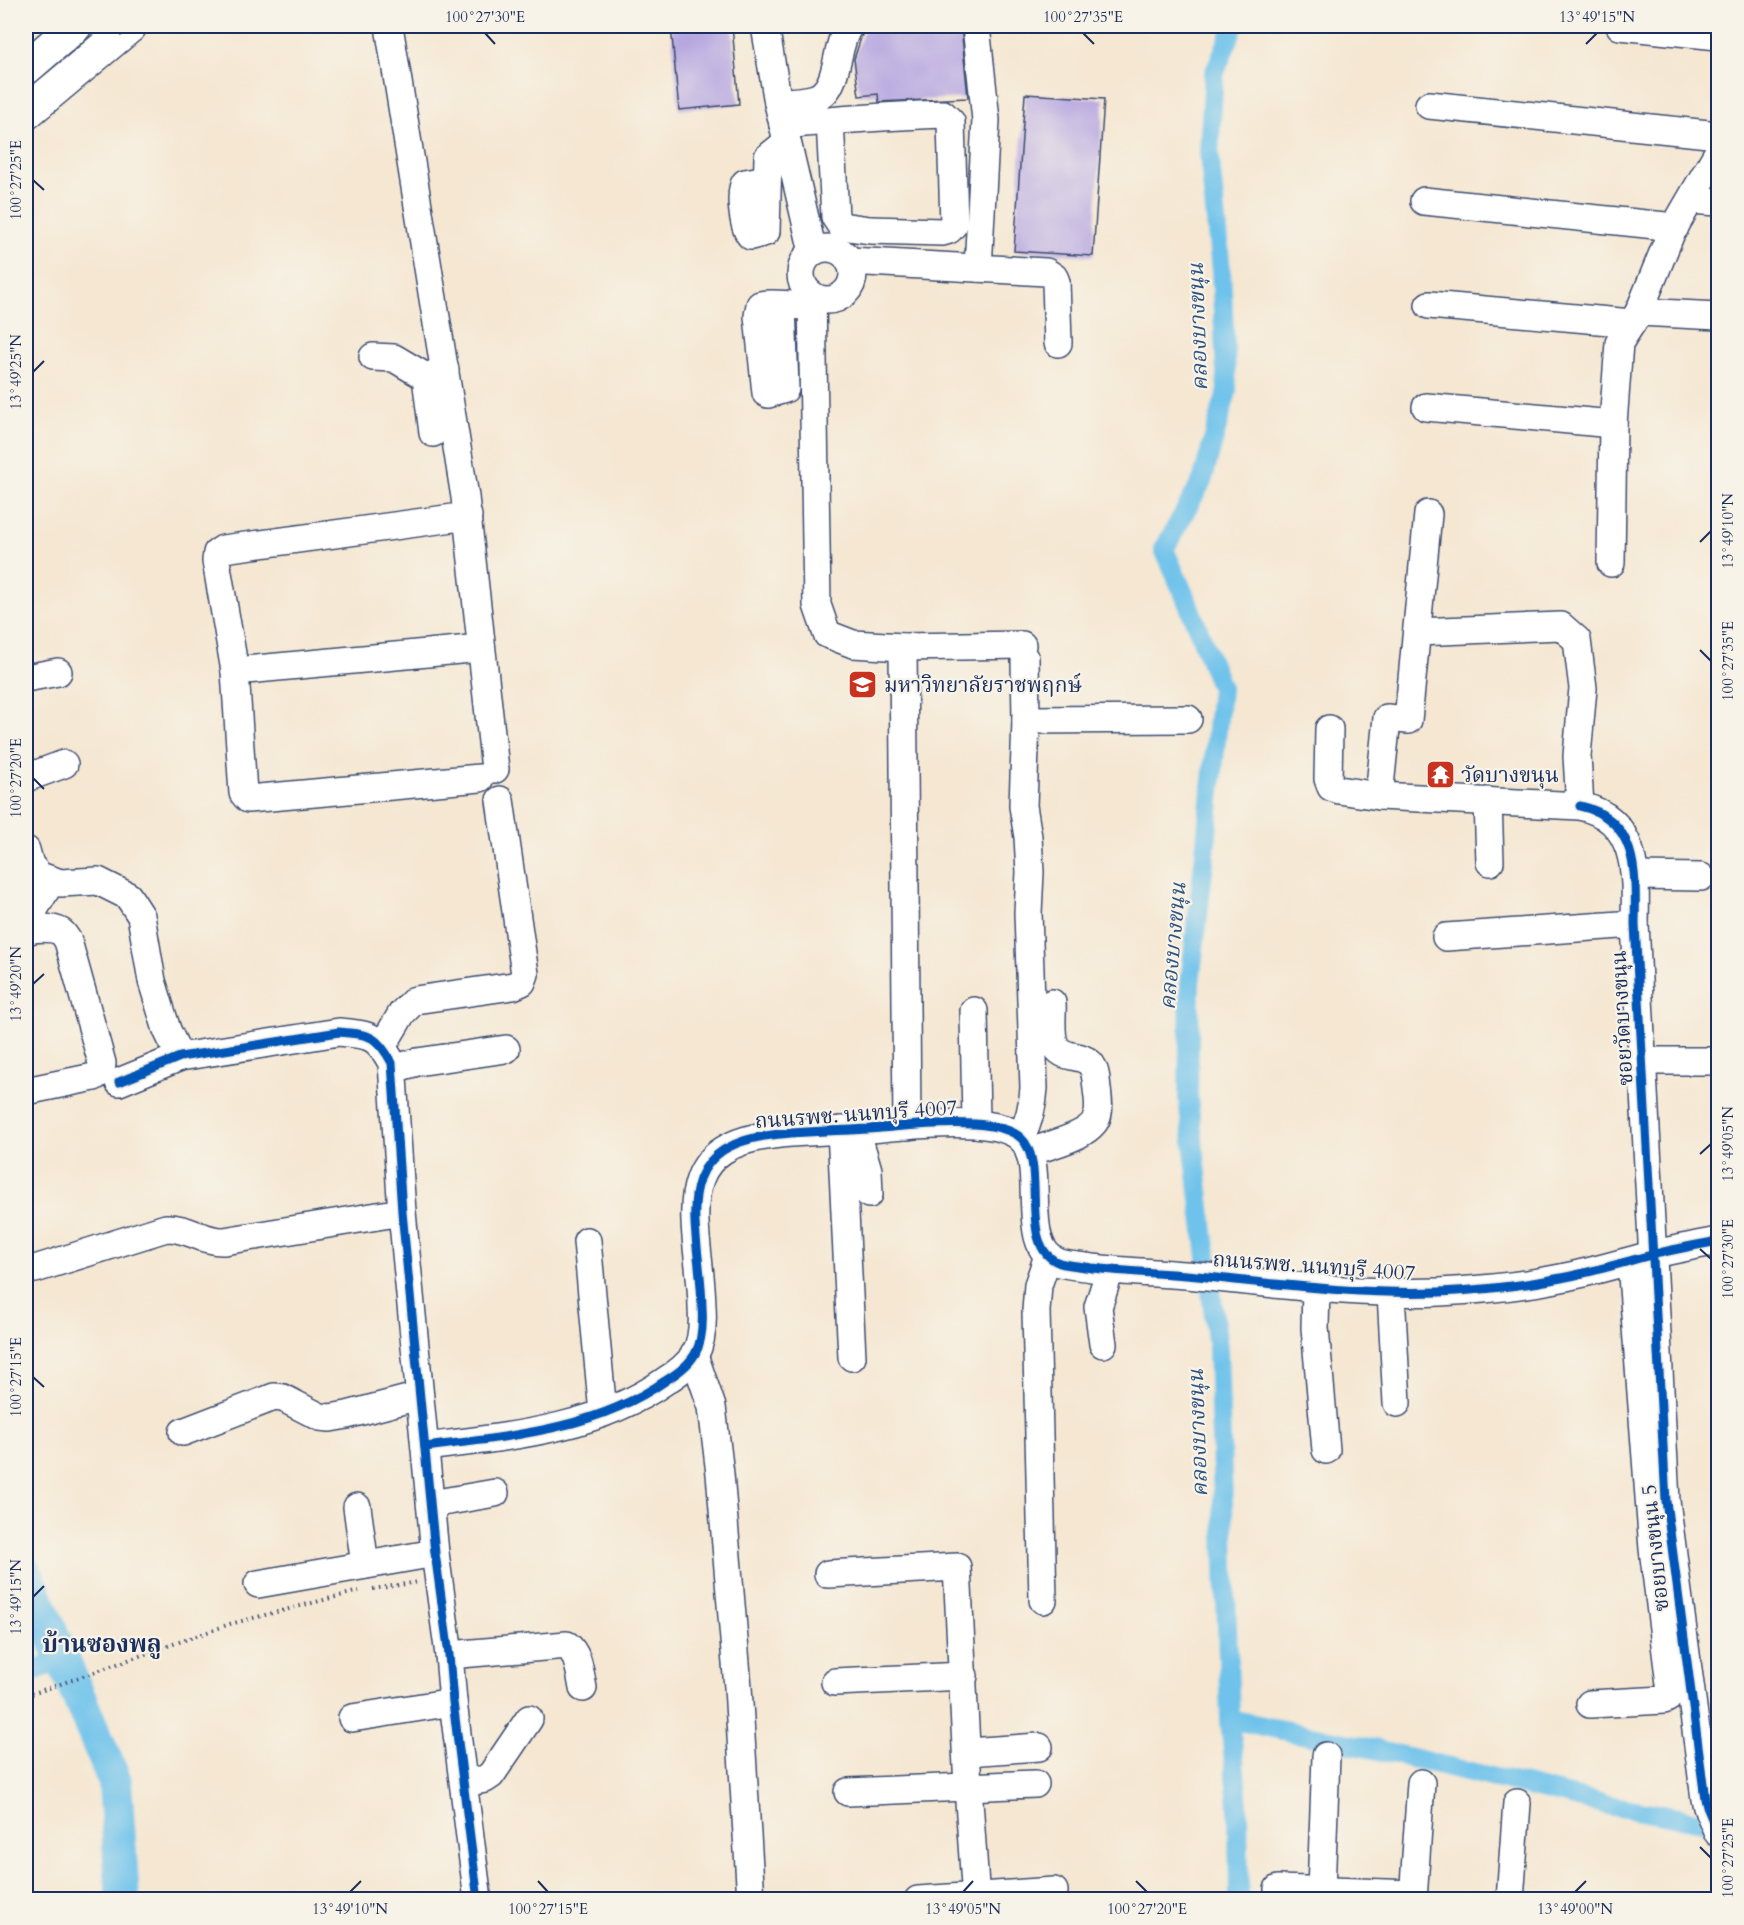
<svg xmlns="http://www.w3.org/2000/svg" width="1744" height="1925" font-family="Cardo,'Noto Serif Thai',serif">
<rect width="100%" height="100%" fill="#f7f3e8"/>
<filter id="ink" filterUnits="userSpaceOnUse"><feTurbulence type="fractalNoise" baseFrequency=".0167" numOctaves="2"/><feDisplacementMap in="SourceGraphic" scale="12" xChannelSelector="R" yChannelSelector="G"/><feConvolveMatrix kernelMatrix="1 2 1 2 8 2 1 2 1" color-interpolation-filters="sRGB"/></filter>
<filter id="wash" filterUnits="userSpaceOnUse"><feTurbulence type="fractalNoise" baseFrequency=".008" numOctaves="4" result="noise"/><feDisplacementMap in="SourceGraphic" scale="24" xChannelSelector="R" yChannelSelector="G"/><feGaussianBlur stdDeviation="1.35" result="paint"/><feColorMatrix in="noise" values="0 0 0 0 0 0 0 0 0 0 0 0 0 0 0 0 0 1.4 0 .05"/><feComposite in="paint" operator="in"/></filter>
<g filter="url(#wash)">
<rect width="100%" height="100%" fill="#f5e7d2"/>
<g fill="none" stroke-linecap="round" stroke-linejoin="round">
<g stroke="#6ec2eb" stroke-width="20">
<polyline points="1234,26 1214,74 1209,152 1221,271 1227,391 1202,481 1164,549 1187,601 1221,688 1205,853 1190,983 1188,1099 1218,1349 1230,1719 1238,1805 1239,1900"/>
<polyline points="26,1674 64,1659"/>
<polyline points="1230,1719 1378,1750 1608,1805 1718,1825"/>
</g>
<polyline stroke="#6ec2eb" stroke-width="34" points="26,1573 115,1782 123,1900"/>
</g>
<g id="blocks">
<g fill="#b6a6e0">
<polygon points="671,26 732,26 739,104 679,110"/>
<polygon points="865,26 961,26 968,98 879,102 878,94 859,96 854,59"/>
<polygon points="1025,94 1104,99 1093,256 1014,251"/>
</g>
</g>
</g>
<g filter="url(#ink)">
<use href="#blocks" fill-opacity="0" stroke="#3c4b6f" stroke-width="1.5"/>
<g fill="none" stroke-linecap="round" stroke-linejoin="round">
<defs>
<g id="minor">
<polyline points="389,26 465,497 495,769"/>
<polyline points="765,26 778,103 813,252"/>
<polyline points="976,26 986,120 978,268"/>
<polyline points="1620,26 1718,36"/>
<path d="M778,103C790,101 804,102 815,98C840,90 834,47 849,26"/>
<polyline points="1429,105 1718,135"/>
<path d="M783,125C836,120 890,116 943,114L951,122L954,224L949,230L942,232L870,230L841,226L835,217L830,121"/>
<path d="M767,179L745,183C739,192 743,229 751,236L766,232L768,157L787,142"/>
<polyline points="1691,200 1718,202"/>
<polyline points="1424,201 1675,227"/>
<circle cx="827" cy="274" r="26"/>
<polyline points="849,261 1046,272 1054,277 1056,282 1058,343"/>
<polyline points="812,295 817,605 827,634 853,644 903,647 1022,645"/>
<path d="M782,305L785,389L768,394L766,393L758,316L760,305C776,302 796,306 812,307"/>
<polyline points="1429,305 1632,323"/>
<polyline points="1639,312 1718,316"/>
<polyline points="373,357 394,358 426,377 445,370"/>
<polyline points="426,377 433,433"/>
<polyline points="1426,407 1613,424"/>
<polyline points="468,516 223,549 217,553 216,561 235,671 243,793 248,799 480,778"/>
<polyline points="1611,563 1613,424 1619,343 1639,312 1671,233 1718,152"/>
<polyline points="1417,632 1561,626 1577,640 1583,688 1577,756 1580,806"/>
<polyline points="903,647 907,1126"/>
<polyline points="235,671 481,648"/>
<polyline points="26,678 58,672"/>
<polyline points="1026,720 1188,719"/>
<path d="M1329,729L1328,779L1331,787L1339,790L1379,796L1580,806C1639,819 1636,875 1635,924L1666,1501L1705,1799L1707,1807L1718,1833"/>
<polyline points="26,778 64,764"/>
<polyline points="1379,796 1387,718 1408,720 1428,514"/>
<polyline points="1488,801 1490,862"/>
<polyline points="26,850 30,865 40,876 60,883 98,881 128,896 141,916 152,981 167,1030 180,1057"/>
<polyline points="1636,876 1701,877"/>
<polyline points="29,929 35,908 52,880"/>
<path d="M26,932C33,927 53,927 61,932C64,934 66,938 68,941L102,1063L101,1072L94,1077L26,1091"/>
<polyline points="1446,937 1635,924"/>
<polyline points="974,1011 976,1124"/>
<polyline points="383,1045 402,1013 415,1000 513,986 522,982 525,974 500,800"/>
<polyline points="1642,1061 1708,1061"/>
<polyline points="393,1069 417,1062 506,1049"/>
<path d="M119,1082L180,1057L339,1032C370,1035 376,1034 392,1063L402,1212L435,1553L449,1655L453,1702L478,1900"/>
<polyline points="856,1129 868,1170 869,1194"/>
<polyline points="841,1130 852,1357"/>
<path d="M1021,1138C1029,1121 1033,1106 1034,1088L1028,913L1030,872L1028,837L1023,806L1026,720L1025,659"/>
<path d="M1029,1152C1047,1146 1091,1136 1097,1117C1100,1109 1098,1097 1097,1089C1096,1080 1096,1070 1090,1063C1081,1054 1065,1059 1057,1048C1049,1038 1053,1016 1052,1003"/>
<polyline points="587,1241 603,1413"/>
<path d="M35,1269L166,1228C187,1227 204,1242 224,1241L402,1212"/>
<polyline points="1316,1288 1315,1328 1326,1450"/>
<polyline points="1391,1293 1397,1403"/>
<polyline points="1103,1344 1098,1307 1110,1270"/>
<polyline points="694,1355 712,1407 720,1474 738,1687 751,1900"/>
<polyline points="183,1432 274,1397 283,1398 320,1417 330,1418 347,1415 419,1396"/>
<path d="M425,1447C506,1437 596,1430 665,1381C676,1374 688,1366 695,1354C703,1340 703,1322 702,1307C701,1230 663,1148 772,1135C804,1131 837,1131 869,1129C904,1126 940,1122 975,1124C988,1125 1010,1128 1021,1138C1049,1164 1016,1248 1060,1263C1070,1266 1082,1266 1092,1268C1127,1272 1162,1273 1197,1276C1278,1284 1359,1295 1440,1292C1480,1290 1522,1286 1561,1278C1593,1272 1624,1262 1655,1254C1676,1249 1697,1245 1718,1241"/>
<polyline points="431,1504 495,1493"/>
<polyline points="357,1507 365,1565"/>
<polyline points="828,1574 957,1567 968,1787 976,1900"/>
<polyline points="258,1584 435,1553"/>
<polyline points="1043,1600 1036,1311 1038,1285 1048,1256"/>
<path d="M449,1655L567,1645C579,1654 580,1674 583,1688"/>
<polyline points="835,1682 964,1676"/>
<polyline points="1590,1704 1664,1700 1668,1698 1671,1692 1653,1549 1631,1262"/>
<polyline points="352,1718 453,1702"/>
<polyline points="967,1752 1039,1747"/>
<polyline points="464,1783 485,1779 491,1775 529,1719"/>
<polyline points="848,1792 1035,1784"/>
<polyline points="1278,1889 1413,1894"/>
<polyline points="1321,1891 1326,1756"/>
<polyline points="918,1900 1054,1891"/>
<polyline points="1413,1900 1421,1783"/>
<polyline points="1510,1900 1517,1803"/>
</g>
<g id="major">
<polyline points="26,68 75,26"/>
<polyline points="26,113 130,26"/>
</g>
</defs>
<use href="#minor" stroke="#3c4b6f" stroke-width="30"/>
<use href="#major" stroke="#3c4b6f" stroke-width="36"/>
<g stroke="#3c4b6f" stroke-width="4" stroke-dasharray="1.5 4.5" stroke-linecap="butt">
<polyline points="373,1589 419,1582"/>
<polyline points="26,1696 230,1624 359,1591"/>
</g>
<use href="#minor" stroke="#fff" stroke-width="27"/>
<use href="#major" stroke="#fff" stroke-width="33"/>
<polyline stroke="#3c4b6f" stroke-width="4" stroke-dasharray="1.5 4.5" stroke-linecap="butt" points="114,26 122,36"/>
<defs>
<g id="cycleway">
<path d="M1580,806C1639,819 1636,875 1635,924L1666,1501L1705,1799L1707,1807L1718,1833"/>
<path d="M119,1082L180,1057L339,1032C370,1035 376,1034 392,1063L402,1212L435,1553L449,1655L453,1702L478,1900"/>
<path d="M425,1447C506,1437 596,1430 665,1381C676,1374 688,1366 695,1354C703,1340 703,1322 702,1307C701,1230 663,1148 772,1135C804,1131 837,1131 869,1129C904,1126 940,1122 975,1124C988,1125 1010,1128 1021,1138C1049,1164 1016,1248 1060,1263C1070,1266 1082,1266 1092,1268C1127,1272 1162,1273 1197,1276C1278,1284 1359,1295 1440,1292C1480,1290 1522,1286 1561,1278C1593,1272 1624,1262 1655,1254C1676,1249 1697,1245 1718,1241"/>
</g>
</defs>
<use href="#cycleway" stroke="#f7f3e8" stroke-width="13"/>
<use href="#cycleway" stroke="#0057b8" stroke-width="9"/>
</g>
</g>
<path fill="none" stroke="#1b2f5e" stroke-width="2" d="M485,33L495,44M1083,33L1094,44M1586,44L1597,33M33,180L44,190M33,372L44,361M1700,542L1711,531M1700,650L1711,661M33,778L44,789M33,984L44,974M1700,1154L1711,1144M1700,1249L1711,1259M33,1377L44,1387M33,1597L44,1586M1700,1847L1711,1858M538,1881L548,1892M1136,1881L1147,1892M350,1892L361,1881M963,1892L973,1881M1575,1892L1586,1881"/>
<defs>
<symbol id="university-square" viewBox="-11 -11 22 22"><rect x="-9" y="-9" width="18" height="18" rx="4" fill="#c8321e" stroke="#f7f3e8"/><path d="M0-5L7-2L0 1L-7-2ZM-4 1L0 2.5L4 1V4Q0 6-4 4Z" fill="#fff"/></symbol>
<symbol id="temple-square" viewBox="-11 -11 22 22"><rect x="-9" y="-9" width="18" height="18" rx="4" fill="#c8321e" stroke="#f7f3e8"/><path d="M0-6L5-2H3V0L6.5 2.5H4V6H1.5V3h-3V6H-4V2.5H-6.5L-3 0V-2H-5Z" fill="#fff"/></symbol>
</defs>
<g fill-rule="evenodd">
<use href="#university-square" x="846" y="668" width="33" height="33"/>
<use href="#temple-square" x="1424" y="758" width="33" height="33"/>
</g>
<g text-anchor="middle" stroke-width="4.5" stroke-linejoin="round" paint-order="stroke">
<g font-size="21" fill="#1b2f5e" stroke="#f7f3e8" text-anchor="start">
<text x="884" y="692">มหาวิทยาลัยราชพฤกษ์</text>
<text x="1461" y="782">วัดบางขนุน</text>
</g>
<g font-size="21" fill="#1b2f5e" stroke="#f7f3e8">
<text transform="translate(1622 1018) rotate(-93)" y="7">ซอยวัดบางขนุน</text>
<text transform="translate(856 1114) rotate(-4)" y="7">ถนนรพช. นนทบุรี 4007</text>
<text transform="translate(1314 1266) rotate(4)" y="7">ถนนรพช. นนทบุรี 4007</text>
<text transform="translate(1655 1548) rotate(-96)" y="7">ซอยบางขนุน 5</text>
</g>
<g font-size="22" font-style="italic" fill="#305481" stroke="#f7f3e8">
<text transform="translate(1197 327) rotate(-92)" y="8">คลองบางขนุน</text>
<text transform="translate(1172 946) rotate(-85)" y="8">คลองบางขนุน</text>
<text transform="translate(1197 1433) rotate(-92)" y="8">คลองบางขนุน</text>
</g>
<g font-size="24" font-weight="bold" fill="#1b2f5e" stroke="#f7f3e8">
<text x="102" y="1652">บ้านซองพลู</text>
</g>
</g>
<rect width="1744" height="1925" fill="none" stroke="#f7f3e8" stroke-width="66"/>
<rect x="33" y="33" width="1678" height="1859" fill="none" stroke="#1b2f5e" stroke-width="2"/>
<g font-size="15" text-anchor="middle" fill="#1b2f5e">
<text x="485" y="22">100°27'30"E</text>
<text x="1083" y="22">100°27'35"E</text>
<text x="1597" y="22">13°49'15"N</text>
<text transform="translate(16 180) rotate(-90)" y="5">100°27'25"E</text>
<text transform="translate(16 372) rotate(-90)" y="5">13°49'25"N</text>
<text transform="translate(1728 531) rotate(-90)" y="5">13°49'10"N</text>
<text transform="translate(1728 661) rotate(-90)" y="5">100°27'35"E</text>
<text transform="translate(16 778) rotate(-90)" y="5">100°27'20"E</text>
<text transform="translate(16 984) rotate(-90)" y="5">13°49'20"N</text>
<text transform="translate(1728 1144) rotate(-90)" y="5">13°49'05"N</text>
<text transform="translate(1728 1259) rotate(-90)" y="5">100°27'30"E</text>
<text transform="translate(16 1377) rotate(-90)" y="5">100°27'15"E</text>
<text transform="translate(16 1597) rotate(-90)" y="5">13°49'15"N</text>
<text transform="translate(1728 1858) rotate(-90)" y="5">100°27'25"E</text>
<text x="350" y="1914">13°49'10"N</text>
<text x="548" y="1914">100°27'15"E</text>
<text x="963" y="1914">13°49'05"N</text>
<text x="1147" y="1914">100°27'20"E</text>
<text x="1575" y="1914">13°49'00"N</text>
</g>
</svg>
